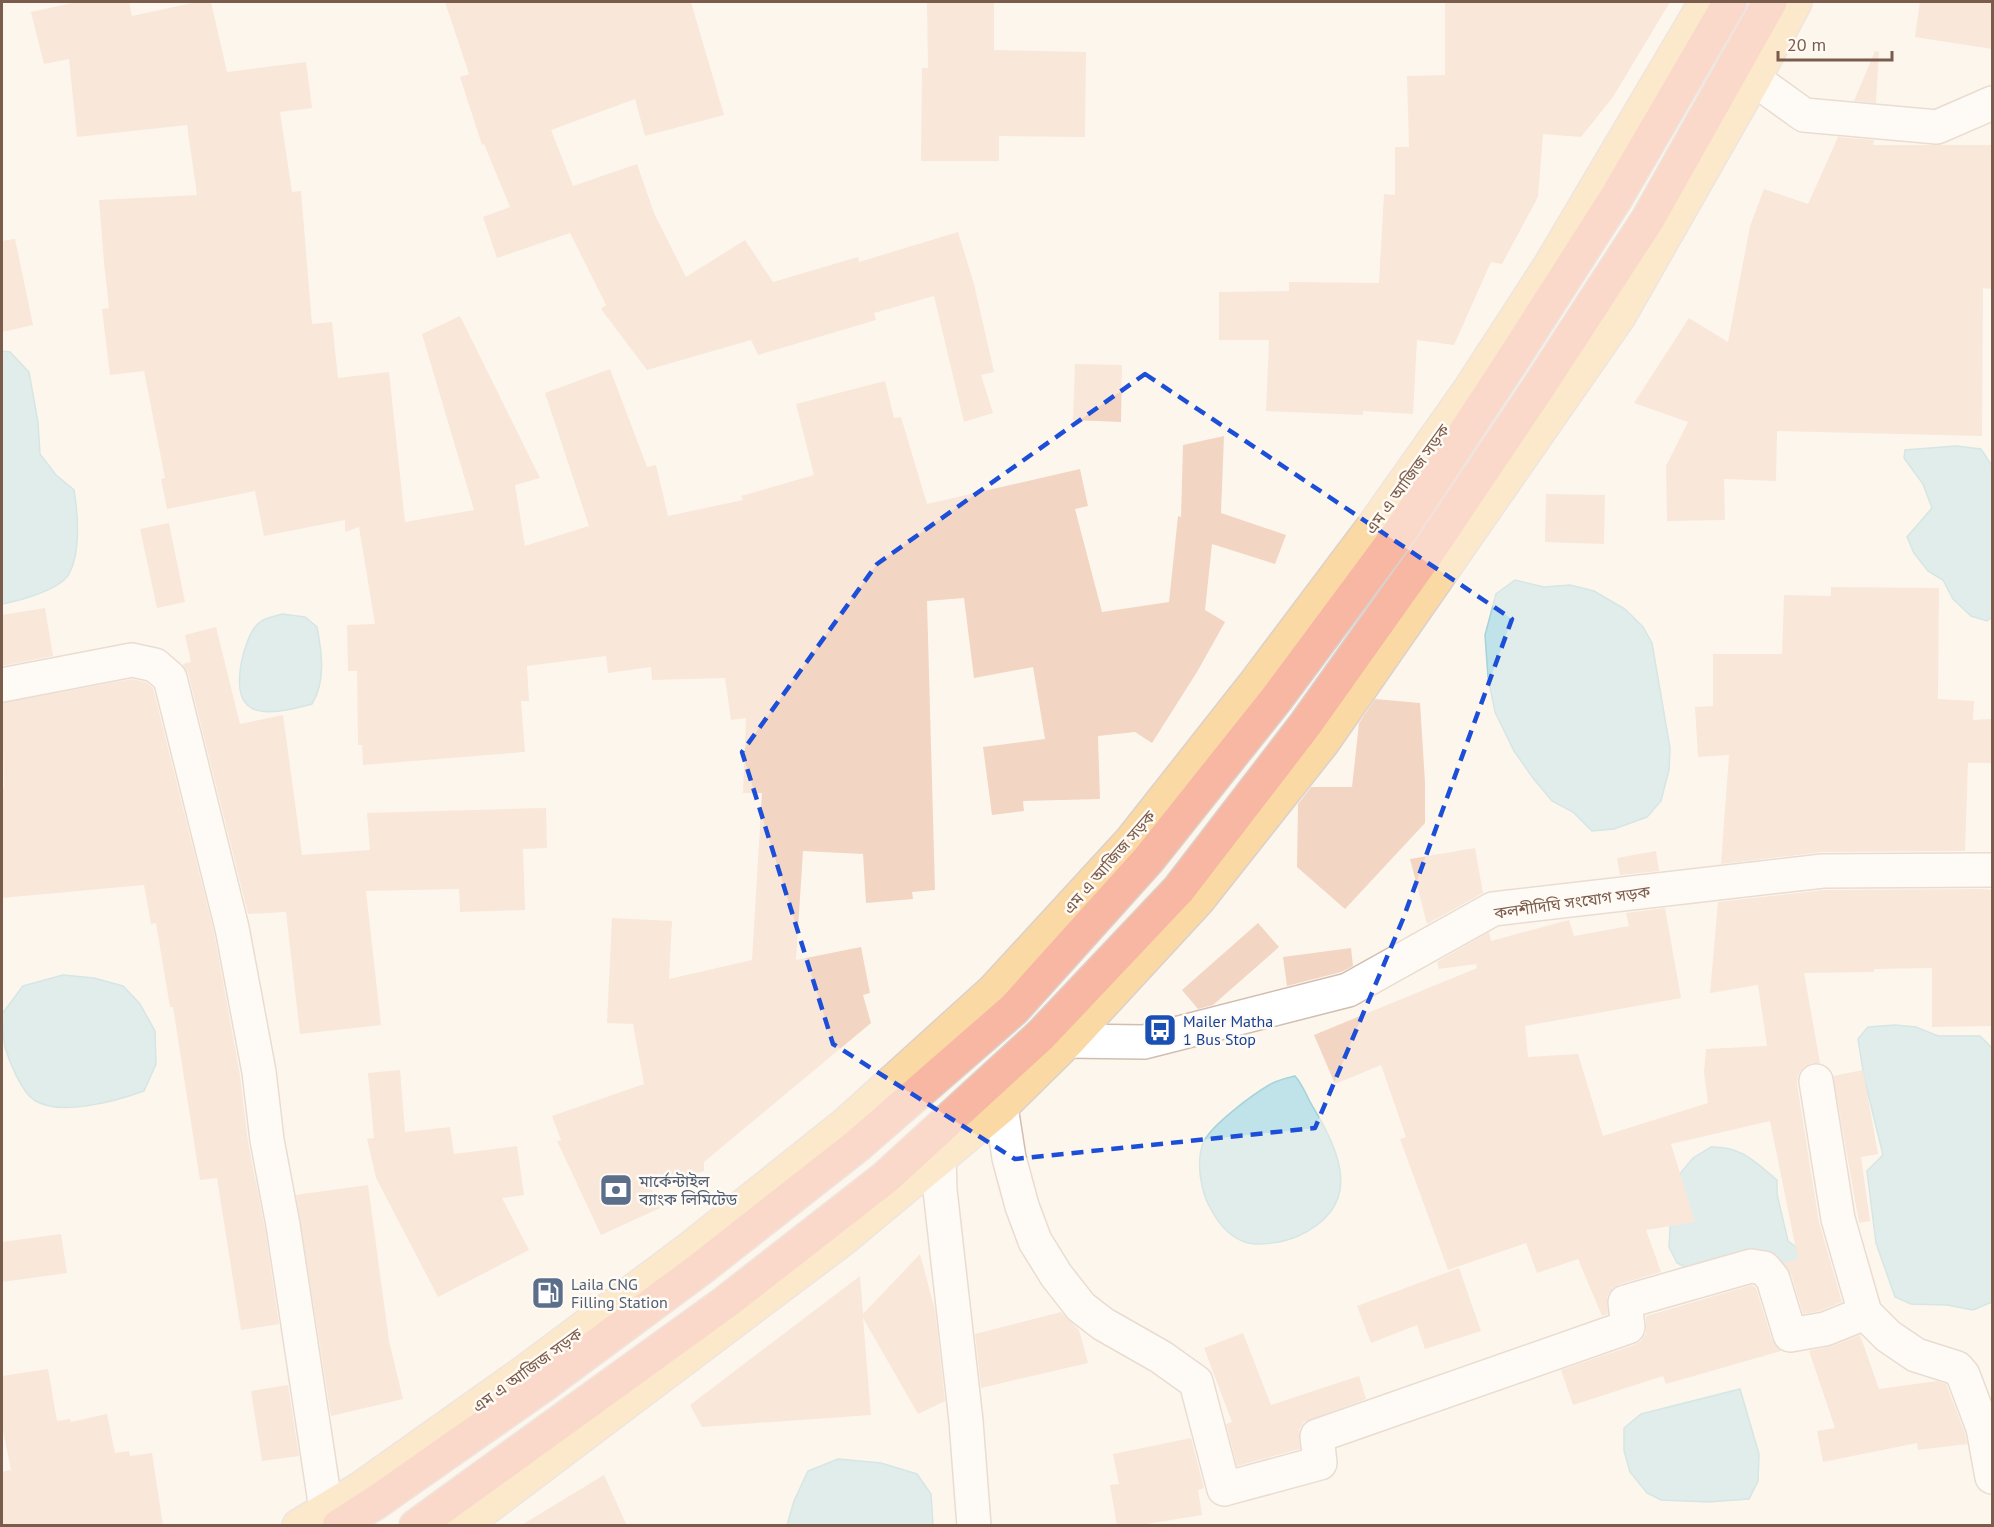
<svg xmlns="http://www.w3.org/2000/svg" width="1994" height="1527" font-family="'PT Sans','Noto Sans Bengali',sans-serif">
<rect width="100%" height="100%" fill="#fdf6ec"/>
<g fill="#bfe3e8" stroke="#a5d3da" stroke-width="1.5">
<path d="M2,351L10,352L29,372L38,422L40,454L56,475L74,490C78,514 81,552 69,574C60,590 19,601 2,604Z"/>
<polygon points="1956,446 1981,449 1992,466 1992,617 1987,621 1971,616 1953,599 1943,580 1928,571 1914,553 1907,537 1932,508 1923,484 1904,458 1905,450"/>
<polygon points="1515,580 1544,587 1570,585 1594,591 1625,609 1643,627 1652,643 1670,748 1669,770 1661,801 1647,817 1614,829 1592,831 1573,812 1552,801 1533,778 1514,751 1495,712 1488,677 1485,635 1496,594"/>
<path d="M282,614L305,617L317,627C322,653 326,681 312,704C261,718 228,719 243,655C246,645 251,628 260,622C265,618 275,616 282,614Z"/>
<path d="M63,975L94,978L123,986L140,1004L155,1031L156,1064L144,1091C116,1101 60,1117 34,1100C21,1091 9,1061 5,1047C3,1036 3,1025 2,1014L23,986Z"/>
<polygon points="1895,1025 1916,1027 1938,1036 1980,1036 1992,1048 1992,1302 1973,1310 1947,1305 1911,1304 1895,1297 1876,1243 1867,1171 1883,1155 1864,1077 1858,1039 1868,1027"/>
<path d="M1295,1076C1304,1086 1306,1096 1313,1107C1342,1156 1363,1206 1298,1236C1285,1242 1258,1247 1245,1242C1230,1237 1219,1224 1212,1211C1201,1194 1195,1161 1204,1141C1213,1124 1252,1095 1269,1085C1277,1080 1287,1078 1295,1076Z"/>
<path d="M1711,1147C1741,1146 1755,1162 1777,1180V1194L1788,1241L1799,1249L1803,1260L1795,1269L1691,1270L1677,1263L1669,1247L1671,1212L1678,1176L1693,1158Z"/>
<polygon points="1740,1389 1759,1454 1758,1481 1749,1499 1708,1502 1661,1500 1647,1493 1630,1472 1624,1451 1624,1428 1641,1414"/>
<polygon points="838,1459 881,1463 917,1474 931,1494 933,1525 787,1525 794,1501 808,1471"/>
</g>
<g fill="#f3d5c3">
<polygon points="77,2 129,2 132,16 197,2 211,2 227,72 306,62 312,108 280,112 292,192 301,191 312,324 332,322 338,378 389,372 405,522 474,510 422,334 460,316 540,478 515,485 525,546 589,526 545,393 610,369 647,467 656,465 668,516 743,500 741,496 814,475 796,404 885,381 894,418 901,417 927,504 1080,469 1088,506 1075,509 1102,612 1169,602 1178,516 1181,517 1183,445 1224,436 1221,513 1286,535 1275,564 1212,544 1205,610 1225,622 1197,672 1152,743 1135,732 1098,736 1100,799 1023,801 1024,811 992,815 983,747 1045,739 1033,667 974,678 964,598 927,601 935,890 912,892 913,899 866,903 863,854 803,851 796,960 861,947 870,993 863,995 871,1023 704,1162 704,1171 651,1188 660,1208 601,1235 557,1141 561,1140 552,1116 644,1084 633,1024 607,1023 612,918 672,921 669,979 752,960 762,793 743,793 746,718 731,720 725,678 652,680 651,667 608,673 606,656 527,666 529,701 521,701 525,752 363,765 362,745 358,745 357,671 348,671 347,625 375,624 359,527 345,532 345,520 264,536 255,491 167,509 161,479 165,478 144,371 110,375 102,309 109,308 104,263 99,200 197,195 187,125 77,137 69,59 44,64 31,12"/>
<polygon points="445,2 691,2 724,115 645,136 635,99 551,130 573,186 637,164 654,213 686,277 745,240 773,282 858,257 859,262 958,232 974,284 994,372 981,375 993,413 964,422 934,296 874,313 876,320 758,355 751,340 647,370 601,309 606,305 570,233 497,258 483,217 510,207 484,144 482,145 460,77 469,74"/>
<polygon points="927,2 994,2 994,50 1086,52 1085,137 999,136 999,161 921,161 922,68 928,68"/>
<polygon points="1445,2 1670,2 1613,97 1581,137 1543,134 1538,197 1502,264 1491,262 1454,345 1417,340 1413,414 1363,411 1363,415 1266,411 1269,340 1219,340 1219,292 1289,291 1289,282 1379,283 1384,194 1395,195 1395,147 1409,147 1407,76 1445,75"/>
<polygon points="1920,2 1992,2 1992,49 1915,37"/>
<polygon points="1875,51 1879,52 1876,103 1854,101"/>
<polygon points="1838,137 1874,140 1873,145 1992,145 1992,289 1983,288 1982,436 1777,431 1776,481 1724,479 1725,520 1667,521 1666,466 1688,422 1634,403 1689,318 1728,342 1750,226 1764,189 1808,204"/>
<polygon points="15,239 33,325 2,332 2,241"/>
<polygon points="1075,364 1122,365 1121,422 1073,420"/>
<polygon points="1546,494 1605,495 1604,544 1545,542"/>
<polygon points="169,523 185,602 157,608 140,529"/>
<polygon points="1831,587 1939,588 1938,699 1974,701 1973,720 1992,719 1992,763 1968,763 1965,851 1823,852 1721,864 1729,755 1698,757 1695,707 1713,706 1713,654 1782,654 1784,595 1831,596"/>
<polygon points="45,608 53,656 2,666 2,615"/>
<polygon points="216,627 240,724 283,715 302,855 370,850 367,813 546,808 547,848 523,849 525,910 460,912 459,889 366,891 381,1025 300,1034 286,912 248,914 188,673 183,664 191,662 185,635"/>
<polygon points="132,679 146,682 153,688 214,932 240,1075 248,1142 265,1228 279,1324 241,1330 217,1178 200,1180 173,1007 170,1007 156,923 151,924 144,885 2,898 2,788 4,787 2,703"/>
<polygon points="1375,699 1420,703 1425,782 1425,823 1345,909 1297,867 1298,804 1311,787 1352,787 1359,723"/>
<polygon points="1475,848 1483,893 1427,924 1410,859"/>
<polygon points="1656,851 1659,871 1620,875 1617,858"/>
<polygon points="1981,889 1992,890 1992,1026 1932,1027 1932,968 1874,969 1874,972 1804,973 1820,1063 1812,1063 1804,1067 1798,1075 1797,1084 1819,1222 1842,1302 1820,1311 1803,1314 1791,1274 1784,1263 1798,1259 1770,1121 1671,1144 1695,1222 1646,1230 1661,1272 1620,1284 1613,1288 1607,1296 1608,1314 1602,1316 1578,1259 1537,1273 1526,1243 1448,1270 1400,1139 1406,1137 1381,1065 1335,1084 1314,1035 1477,968 1476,964 1439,969 1437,962 1489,932 1491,941 1569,920 1574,936 1629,926 1626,913 1665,908 1681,998 1525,1026 1528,1057 1578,1054 1603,1136 1708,1103 1704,1072 1706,1049 1767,1046 1758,985 1710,993 1718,902 1824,890"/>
<polygon points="1258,923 1279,947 1213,1005 1198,1009 1182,990"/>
<polygon points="1351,948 1353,966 1341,972 1287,986 1283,957"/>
<polygon points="400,1070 405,1132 450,1127 454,1154 517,1146 524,1195 502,1198 529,1250 438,1297 376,1178 367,1139 374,1138 368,1073"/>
<polygon points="1863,1070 1878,1154 1861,1157 1870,1221 1859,1223 1833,1076"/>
<polygon points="368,1185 389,1341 403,1399 331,1416 296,1195"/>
<polygon points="61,1234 67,1273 2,1282 2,1242"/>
<polygon points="920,1254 935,1310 945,1401 918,1414 863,1318 871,1415 702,1427 690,1405 860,1276 863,1314"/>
<polygon points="1459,1268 1481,1331 1425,1349 1417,1325 1371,1343 1357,1306"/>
<polygon points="1752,1285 1756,1288 1772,1340 1781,1351 1666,1384 1663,1376 1573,1405 1561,1370 1634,1345 1641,1341 1646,1333 1646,1316"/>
<polygon points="1061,1312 1079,1330 1088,1363 981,1388 975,1334"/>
<polygon points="1243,1333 1271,1405 1359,1376 1366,1399 1304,1422 1299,1430 1300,1449 1237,1466 1226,1424 1232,1422 1204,1348"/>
<polygon points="1860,1335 1879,1389 1937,1381 1946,1384 1965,1433 1967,1444 1918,1450 1917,1443 1823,1462 1817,1431 1835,1428 1809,1351 1832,1346"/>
<polygon points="48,1369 57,1421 70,1419 71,1422 107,1414 115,1453 129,1451 130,1456 152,1453 163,1526 2,1526 2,1472 11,1470 2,1425 2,1376"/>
<polygon points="288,1385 299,1456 262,1461 251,1391"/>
<polygon points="1191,1438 1204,1488 1198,1490 1202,1515 1134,1526 1117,1526 1110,1485 1119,1484 1113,1454"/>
<polygon points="604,1475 627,1526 520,1526"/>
</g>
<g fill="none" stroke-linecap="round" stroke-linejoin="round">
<defs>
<g id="street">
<polyline points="1754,79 1804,115 1937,127 1992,103"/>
<polyline points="2,685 132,660 155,665 170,678 232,928 259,1072 267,1140 283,1225 326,1509"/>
<polyline points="1068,1041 1144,1042 1348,990 1493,909 1823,871 1992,870"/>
<polyline points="1816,1081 1838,1219 1865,1313 1888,1336 1916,1355 1957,1368 1963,1375 1983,1428 1992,1477"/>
<polyline points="1001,1107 1009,1158 1022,1206 1035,1241 1056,1275 1081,1307 1103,1324 1161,1357 1196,1382 1224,1489 1320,1463 1317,1436 1628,1327 1625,1302 1751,1266 1764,1268 1773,1279 1790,1335 1825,1329 1865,1313"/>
<polyline points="939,1158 940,1190 966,1421 974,1526"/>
</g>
<g id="primary">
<polyline points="299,1526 360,1489 525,1372 687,1251 846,1124 994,990 1131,841 1254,685 1378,520 1469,391 1550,266 1706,2"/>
<polyline points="462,1526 844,1238 1001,1107 1068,1041 1198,900 1323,742 1619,316 1754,79 1795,2"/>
</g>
<g id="highway">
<polyline points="339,1526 375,1503 542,1386 700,1269 858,1145 1014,1009 1148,860 1277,698 1398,535 1508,367 1616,198 1730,2"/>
<polyline points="416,1526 726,1302 885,1178 1041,1035 1179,889 1305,725 1425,556 1538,388 1648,219 1770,2"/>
</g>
</defs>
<use href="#street" stroke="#d1beb0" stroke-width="36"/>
<use href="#primary" stroke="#dad1cd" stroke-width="36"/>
<use href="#highway" stroke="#dad1cd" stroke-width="36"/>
<use href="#street" stroke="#fff" stroke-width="33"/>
<use href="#primary" stroke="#fbd9a5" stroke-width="33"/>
<use href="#highway" stroke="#f7b7a3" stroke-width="33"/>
</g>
<path d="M0 0H1994V1527H0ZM1145,374L1512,619L1403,919L1315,1128L1015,1159L833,1044L742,752L877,564Z" fill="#fdf6ec" fill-opacity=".55" fill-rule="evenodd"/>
<path fill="none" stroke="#1d4ed8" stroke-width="4.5" stroke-dasharray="12 8" stroke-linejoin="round" d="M1145,374L1512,619L1403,919L1315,1128L1015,1159L833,1044L742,752L877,564Z"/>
<defs>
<symbol id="bus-square" viewBox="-11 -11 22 22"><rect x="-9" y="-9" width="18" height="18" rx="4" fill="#1a4fb4" stroke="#fffaf3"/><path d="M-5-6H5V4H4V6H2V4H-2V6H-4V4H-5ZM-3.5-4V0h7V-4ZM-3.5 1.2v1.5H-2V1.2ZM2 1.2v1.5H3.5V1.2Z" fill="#fff"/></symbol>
<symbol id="bank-square" viewBox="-11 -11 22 22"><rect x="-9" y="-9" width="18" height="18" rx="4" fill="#5c6f8a" stroke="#fffaf3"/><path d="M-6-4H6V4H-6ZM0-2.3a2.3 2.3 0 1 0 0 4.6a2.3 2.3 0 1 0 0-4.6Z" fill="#fff"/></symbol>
<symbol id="fuel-square" viewBox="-11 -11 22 22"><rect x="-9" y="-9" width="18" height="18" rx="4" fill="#5c6f8a" stroke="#fffaf3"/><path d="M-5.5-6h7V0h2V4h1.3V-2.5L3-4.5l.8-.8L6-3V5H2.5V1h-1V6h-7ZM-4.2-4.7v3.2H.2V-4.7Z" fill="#fff"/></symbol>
</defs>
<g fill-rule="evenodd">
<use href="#bus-square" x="1141" y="1011" width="38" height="38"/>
<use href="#bank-square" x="597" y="1171" width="38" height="38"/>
<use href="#fuel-square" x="529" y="1274" width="38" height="38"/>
</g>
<g text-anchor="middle" stroke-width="5" stroke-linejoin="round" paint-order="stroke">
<g font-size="16" fill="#7a5c4d" stroke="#fffaf3">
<text transform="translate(1407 479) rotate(-54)" y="6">এম এ আজিজ সড়ক</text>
<text transform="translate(1109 862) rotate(-49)" y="6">এম এ আজিজ সড়ক</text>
<text transform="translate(1572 902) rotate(-8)" y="6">কলশীদিঘি সংযোগ সড়ক</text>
<text transform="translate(527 1370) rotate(-36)" y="6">এম এ আজিজ সড়ক</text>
</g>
<g font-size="16" fill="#164399" stroke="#fffaf3" text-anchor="start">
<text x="1183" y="1027">Mailer Matha<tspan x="1183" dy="18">1 Bus Stop</tspan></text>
</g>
<g font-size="16" fill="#4e5e75" stroke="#fffaf3" text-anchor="start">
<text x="639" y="1187">মার্কেন্টাইল<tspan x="639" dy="18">ব্যাংক লিমিটেড</tspan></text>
<text x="571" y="1290">Laila CNG<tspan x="571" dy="18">Filling Station</tspan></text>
</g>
</g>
<rect width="1994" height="1527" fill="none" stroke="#7a5c4d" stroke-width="6"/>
<path d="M1778 51v9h114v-9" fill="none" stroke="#7a5c4d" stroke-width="3"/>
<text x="1787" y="51" font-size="18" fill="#7a5c4d" stroke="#fffaf3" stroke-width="4.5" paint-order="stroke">20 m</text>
</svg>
